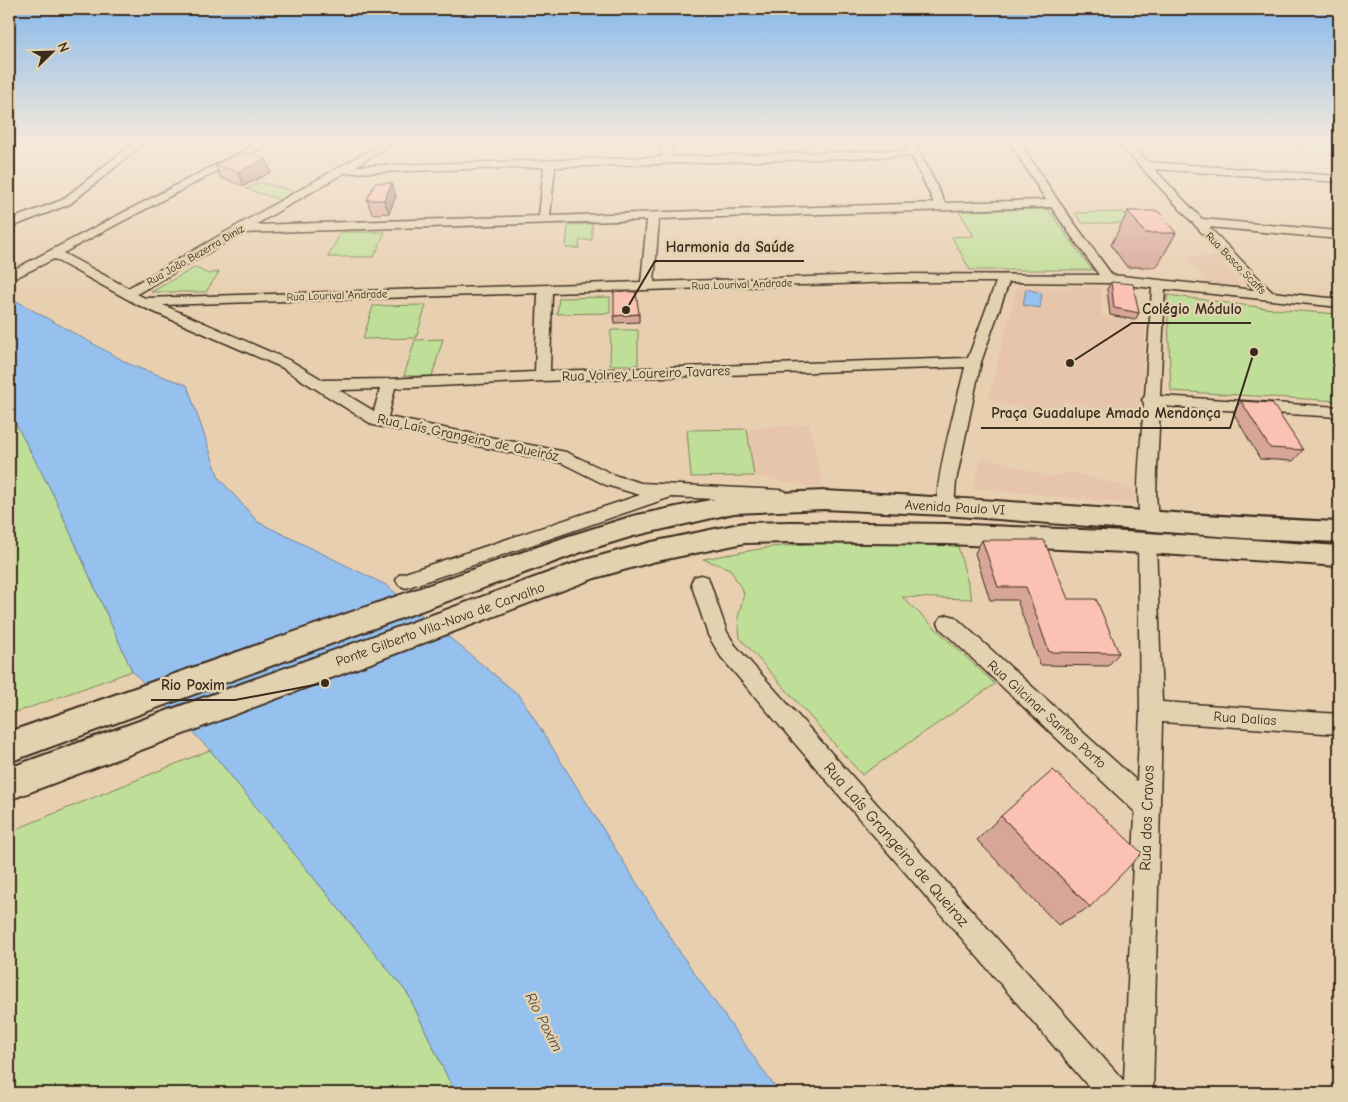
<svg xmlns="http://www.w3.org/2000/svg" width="1348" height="1102" font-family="'Comic Neue',sans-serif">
<rect width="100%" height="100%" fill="#e8cfb0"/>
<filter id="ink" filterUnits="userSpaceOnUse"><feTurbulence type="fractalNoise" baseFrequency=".02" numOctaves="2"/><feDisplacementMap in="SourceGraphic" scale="10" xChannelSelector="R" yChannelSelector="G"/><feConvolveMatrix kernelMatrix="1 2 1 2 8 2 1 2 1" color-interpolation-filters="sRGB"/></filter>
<g filter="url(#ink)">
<g fill="#e7c5ab">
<polygon points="1185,256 1217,256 1241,283 1241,286 1208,283"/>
<polygon points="1017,286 1101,287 1101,315 1146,325 1140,419 1064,401 1062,417 988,400"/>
<polygon points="809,424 824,489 754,476 747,429"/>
<polygon points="982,456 1049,477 1072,472 1134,489 1135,504 973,488"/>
</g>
<g fill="#bfde97" stroke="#7d845a">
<polygon points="777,141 809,141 812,151 778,152"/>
<polygon points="1291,141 1329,141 1339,151 1339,155 1301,152"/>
<polygon points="260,182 294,191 281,200 246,189"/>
<polygon points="1048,209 1092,270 970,270 952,237 974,236 959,211"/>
<polygon points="1123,212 1134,223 1082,223 1075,213"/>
<polygon points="592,224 592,240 580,240 579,248 566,248 568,225"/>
<polygon points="341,232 385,232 374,257 328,257"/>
<polygon points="196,267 207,274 219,272 206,292 151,292"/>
<polygon points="1167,295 1273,309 1339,314 1339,401 1171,391"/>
<polygon points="610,297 610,313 557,314 559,298"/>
<polygon points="426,305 416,338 363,339 373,306"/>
<polygon points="611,330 638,330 638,365 610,365"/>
<polygon points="443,339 432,376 404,376 415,340"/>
<polygon points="9,411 53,494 132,671 9,715"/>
<polygon points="747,429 754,476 691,477 687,430"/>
<polygon points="843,541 958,546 972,599 902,597 995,684 862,775 740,638 738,618 744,593 730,569 703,559 771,547"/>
<polygon points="210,750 408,994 455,1093 9,1093 9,832"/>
</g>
<g fill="#96c1ef" stroke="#72859b">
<polygon points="1026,289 1042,293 1040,308 1023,305"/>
<polygon points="9,297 133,366 187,385 219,478 258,522 386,585 520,696 681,954 779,1093 455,1093 408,994 210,750 132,671 53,494 9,411"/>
</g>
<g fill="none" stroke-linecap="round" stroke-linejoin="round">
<defs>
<g id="minor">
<polygon points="136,141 147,141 70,204 9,228 9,220 62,200"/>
<path d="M261,141H274L63,253L128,288L385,141H397L356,166L662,157L661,141H671L672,157L909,150L905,142L914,141L945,203L1046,200L1009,141H1019L1059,202L1112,275L1255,290L1117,141H1128L1148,162L1339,176V182L1154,169L1202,219L1339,231V239L1209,227L1272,292L1339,299V307L1165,289L1160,396L1339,407V417L1160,406L1156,493L1158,520L1155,525L1149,527L1143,525C1132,505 1143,429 1144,403L1142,400L1145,396L1152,288L1108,283L1009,282L981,362L956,481L954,506L951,511L945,513L939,511C930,494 960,391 965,367L542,381L395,388L388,417L566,452L617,476L641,483L779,490L785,491L788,496L785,501L779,502L671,497L406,588L399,585L396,580L399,575L640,495L606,485L562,463L373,425L281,367L138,305L54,259L9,281V272ZM912,156L934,203L550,216L555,167ZM544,167L539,216L255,225L344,173ZM1051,207L1099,275L899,274L654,282L659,219ZM647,220L641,282L145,298L137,294L242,233ZM899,282H996L968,358L550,371L552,293ZM538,293L535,372L389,379L323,380L291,361L163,305ZM380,389L374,411L339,390Z"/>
<polygon points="1147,536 1154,538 1156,543 1162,702 1339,714 1339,734 1162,722 1153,1093 1094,1093 721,657 708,635 691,583 694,577 701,575 708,577 727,632 735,645 1124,1081 1135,812 941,629 938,623 941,617 948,615 955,617 1137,781 1140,711 1138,543 1140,538"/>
</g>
<g id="secondary">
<path d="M824,491C996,499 1167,515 1339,522V542L1244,538L945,515L824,509L734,513L633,536L584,551L9,762V732L566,537L633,516L734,495Z"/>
<polygon points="791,522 948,524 1147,533 1339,546 1339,566 1147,553 948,544 791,542 744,543 652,562 595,578 9,800 9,768 581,561 652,542 744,523"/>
</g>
</defs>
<use href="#minor" stroke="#3b2a1e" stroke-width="3"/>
<use href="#secondary" stroke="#3b2a1e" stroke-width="4"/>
<use href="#minor" fill="#e3d2af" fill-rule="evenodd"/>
<use href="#secondary" fill="#e3d2af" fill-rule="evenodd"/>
</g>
<g fill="#d8a699" stroke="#3b2a1e">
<polygon points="266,159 271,172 244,186 221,178 215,165"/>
<polygon points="396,196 389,213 372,214 367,200"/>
<polygon points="1128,211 1176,233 1157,267 1127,267 1111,245"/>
<polygon points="1111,282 1139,313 1135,320 1110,315 1107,289"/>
<polygon points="639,314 639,322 615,323 614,316"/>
<polygon points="1241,401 1303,450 1293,461 1260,459 1233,412"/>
<polygon points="982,540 1068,599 1119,653 1108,666 1040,665 1017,600 990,600 975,553"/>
<polygon points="1001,816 1090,907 1058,925 977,840"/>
</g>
<g fill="#b0877d" stroke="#3b2a1e">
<polygon points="266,159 271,172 244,186 238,172"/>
<polygon points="392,183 396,196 389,213 384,200"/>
</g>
<g fill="#fbc1b2" stroke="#3b2a1e">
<polygon points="242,152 266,159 238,172 215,165"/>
<polygon points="375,183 392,183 384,200 367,200"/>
<polygon points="1128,211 1158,211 1176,233 1145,233"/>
<polygon points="1111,282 1133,284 1139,313 1114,308"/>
<polygon points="614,291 636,292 639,314 614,316"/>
<polygon points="1241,401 1272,403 1303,450 1270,448"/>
<polygon points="982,540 1044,540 1068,599 1096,599 1119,653 1049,652 1026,587 998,587"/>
<polygon points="1053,770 1142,853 1090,907 1001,816"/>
</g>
</g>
<linearGradient id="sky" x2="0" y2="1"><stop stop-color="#87b9eb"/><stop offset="0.48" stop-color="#f5e9db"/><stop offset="1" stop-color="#f5e9db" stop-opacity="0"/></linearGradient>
<rect width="1348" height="295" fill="url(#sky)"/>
<g text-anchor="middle" stroke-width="5" stroke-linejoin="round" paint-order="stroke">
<g font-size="11" fill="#3b2a1e" stroke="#e3d2af">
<text transform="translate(195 255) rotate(-30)" y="4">Rua João Bezerra Diniz</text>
<text transform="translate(1236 263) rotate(46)" y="4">Rua Bosco Scaffs</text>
<text transform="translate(742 284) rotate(-2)" y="4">Rua Lourival Andrade</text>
<text transform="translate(337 295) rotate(-2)" y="4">Rua Lourival Andrade</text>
</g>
<g font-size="14" fill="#3b2a1e" stroke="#e3d2af">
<text transform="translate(646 373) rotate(-2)" y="5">Rua Volney Loureiro Tavares</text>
<text transform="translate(468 437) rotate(12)" y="5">Rua Laís Grangeiro de Queiróz</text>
<text transform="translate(955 507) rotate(3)" y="5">Avenida Paulo VI</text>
<text transform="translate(440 624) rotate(-20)" y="5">Ponte Gilberto Vila-Nova de Carvalho</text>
<text transform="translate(1047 714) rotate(42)" y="5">Rua Gilcinar Santos Porto</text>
<text transform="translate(1245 718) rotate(4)" y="5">Rua Dalias</text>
</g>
<g font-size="15" font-style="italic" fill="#49413d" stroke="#e3d2af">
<text transform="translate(544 1022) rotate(63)" y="5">Rio Poxim</text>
</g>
<g font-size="16" fill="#3b2a1e" stroke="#e3d2af">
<text transform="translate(1146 818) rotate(-88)" y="6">Rua dos Cravos</text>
<text transform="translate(897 844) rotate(49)" y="6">Rua Laís Grangeiro de Queiroz</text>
</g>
</g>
<path fill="none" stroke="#3b2a1e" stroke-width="2" d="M626 310L655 261H804M1070 363L1132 323H1251M1254 352L1230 428H981M325 683L235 700H151"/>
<g fill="#3b2a1e" stroke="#e3d2af" stroke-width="2">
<circle cx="626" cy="310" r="5"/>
<circle cx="1070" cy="363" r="5"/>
<circle cx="1254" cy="352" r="5"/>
<circle cx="325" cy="683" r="5"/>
</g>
<g font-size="15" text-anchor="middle" font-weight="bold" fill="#3b2a1e" stroke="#e3d2af" stroke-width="5" stroke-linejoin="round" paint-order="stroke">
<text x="730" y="252">Harmonia da Saúde</text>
<text x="1192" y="314">Colégio Módulo</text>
<text x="1106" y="418">Praça Guadalupe Amado Mendonça</text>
<text x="193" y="690">Rio Poxim</text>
</g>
<rect width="1348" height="1102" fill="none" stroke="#e3d2af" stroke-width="30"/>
<rect x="15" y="15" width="1318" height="1072" fill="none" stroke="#3b2a1e" stroke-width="2" filter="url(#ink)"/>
<g transform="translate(52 52) rotate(67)" stroke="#e3d2af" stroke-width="4" paint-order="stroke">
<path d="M0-4L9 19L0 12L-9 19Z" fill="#3b2a1e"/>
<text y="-8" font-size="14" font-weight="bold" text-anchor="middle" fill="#3b2a1e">N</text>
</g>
</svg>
